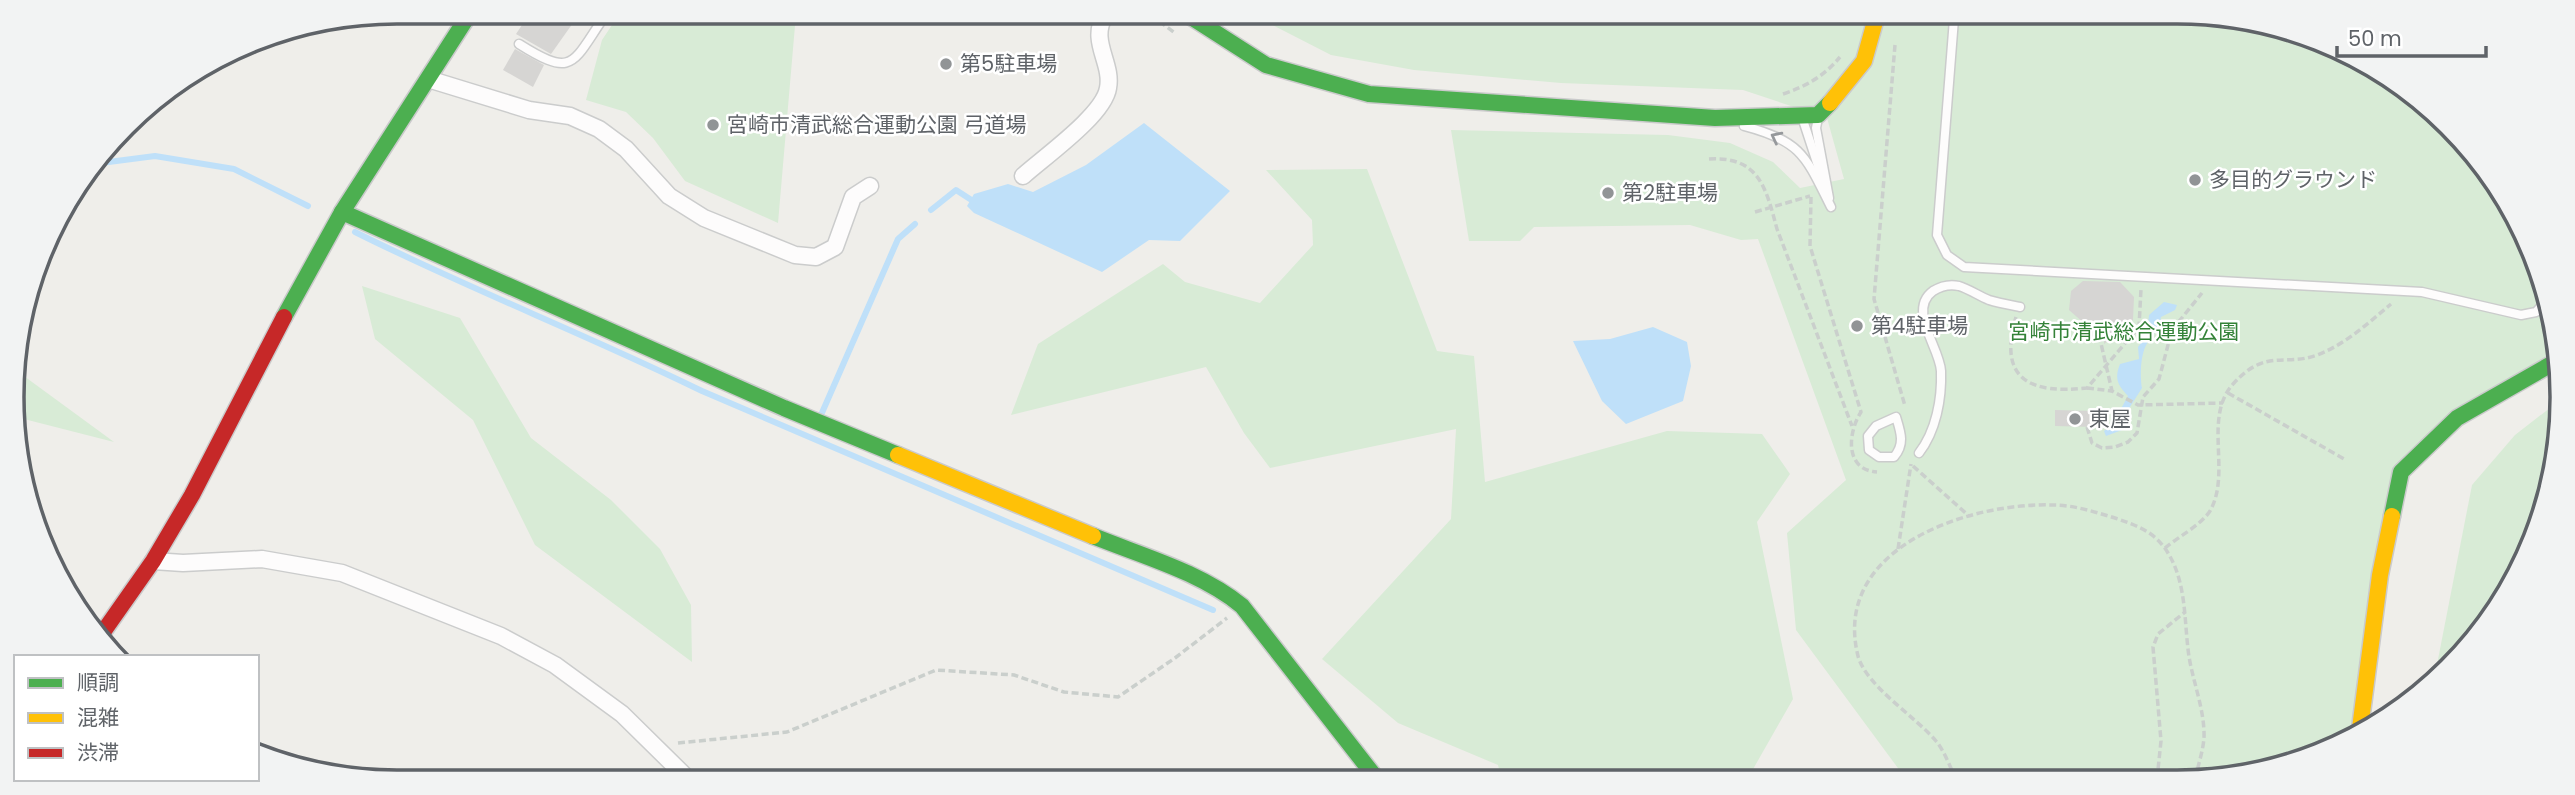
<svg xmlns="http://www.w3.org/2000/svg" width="2575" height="795" font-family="Poppins,'Noto Sans JP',sans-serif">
<rect width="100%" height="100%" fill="#efeeea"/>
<g fill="#d8ebd6">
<polygon points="620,13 796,14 778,223 685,181 653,138 626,112 586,100 602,40"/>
<polygon points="1255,16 2253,20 2392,77 2498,184 2555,323 2555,362 2457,418 2401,472 2359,736 2348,743 2228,779 1906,779 1796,630 1787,533 1846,480 1758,239 1741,240 1690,225 1534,227 1520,241 1469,241 1451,130 1668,135 1730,143 1773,162 1800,188 1844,179 1827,118 1743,90 1561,83 1414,70 1331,55"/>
<polygon points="1367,169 1437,351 1474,356 1485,482 1667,431 1762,434 1790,474 1757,522 1793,699 1748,778 1501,778 1498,765 1398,723 1322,659 1451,519 1456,429 1270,468 1244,433 1206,367 1011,415 1038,344 1163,264 1185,282 1260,303 1313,245 1312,220 1266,170"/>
<polygon points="362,286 460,318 531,438 611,500 660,549 691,605 692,662 535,545 473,420 375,339"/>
<polygon points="17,371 114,442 20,418"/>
<polygon points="2555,404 2555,473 2511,590 2433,685 2472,485 2515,435"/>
</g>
<g fill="#bfe0f9">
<polygon points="1144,123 1230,191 1180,241 1149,240 1102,272 974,213 967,206 974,194 1008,184 1033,192 1086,165"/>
<path d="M2164,302L2177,305L2175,310L2161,317C2159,330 2155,332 2148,342C2140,353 2140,376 2142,388L2128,410L2122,430L2106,436L2104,431L2112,425L2128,396C2118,385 2114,379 2120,364L2139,359L2138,347L2147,335L2149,315Z"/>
<polygon points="1653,327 1687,342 1691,366 1683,401 1626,424 1602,401 1573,341 1610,339"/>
</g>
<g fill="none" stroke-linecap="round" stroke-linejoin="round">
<g stroke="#bfe0f9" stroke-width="6">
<polyline points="101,163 155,156 234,169 308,206"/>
<polyline points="931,210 956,190 973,201"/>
<path d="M355,232C469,289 588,335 702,391L1213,610"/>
<polyline points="821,415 898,239 915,224"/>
</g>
</g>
<g fill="#d6d5d3">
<polygon points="530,13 580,13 551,54 516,34"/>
<polygon points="515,49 544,65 533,87 503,70"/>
<polygon points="2083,281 2120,282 2134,297 2133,320 2104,344 2105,325 2085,324 2069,310 2071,291"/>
<polygon points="2055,410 2095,411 2095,427 2055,426"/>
</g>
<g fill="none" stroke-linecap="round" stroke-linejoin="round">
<defs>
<g id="lane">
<polyline points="1954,19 1937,235 1947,255 1964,267 2422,292 2521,315 2536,312 2546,301"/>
<path d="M519,44C576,80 572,62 607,13"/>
<polyline points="1802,117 1823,181"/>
<polyline points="1818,118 1816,128 1829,198"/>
<path d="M1744,126C1802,141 1806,157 1831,207"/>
<path d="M1896,417C1901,433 1905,444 1894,457H1879L1869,450L1868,436L1876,426Z"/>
<path d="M1919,453C1936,431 1942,399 1941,371C1940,348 1907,310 1933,291C1941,286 1950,284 1959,286C1969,289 1979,296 1989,300C1999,303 2010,305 2020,307"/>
</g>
<g id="street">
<polyline points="428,79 529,110 570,116 599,129 626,149 669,196 704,218 795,255 816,257 835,247 853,197 870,186"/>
<path d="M1023,176C1044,157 1104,115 1108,88C1113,63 1089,41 1105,15"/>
<polyline points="153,561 183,563 262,559 342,573 501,636 555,665 622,714 685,776"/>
</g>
<g id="fast">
<polyline points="1188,15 1266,65 1369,94 1715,118 1818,115 1830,103"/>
<polyline points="342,212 784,408 898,455"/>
<polyline points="284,317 342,212 470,13"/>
<polyline points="2392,516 2401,472 2457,418 2555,362"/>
<path d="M1093,536C1142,556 1201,572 1242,606L1376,778"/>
</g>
<g id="slow">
<polyline points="1830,103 1864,61 1876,18"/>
<polyline points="898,455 1093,536"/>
<polyline points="2359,736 2380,575 2392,516"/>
</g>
<polyline id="jam" points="101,635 153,561 192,495 284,317"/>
</defs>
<use href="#lane" stroke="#cbcccc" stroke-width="11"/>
<use href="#street" stroke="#cbcccc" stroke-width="19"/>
<use href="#fast" stroke="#cacacb" stroke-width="19"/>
<use href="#slow" stroke="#cacacb" stroke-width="19"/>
<use href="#jam" stroke="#cacacb" stroke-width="19"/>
<g stroke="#cacfcc" stroke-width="3.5" stroke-dasharray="7 3.5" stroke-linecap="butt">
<polyline points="1151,15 1175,33"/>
<polyline points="1895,45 1874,299 1905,406"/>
<path d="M1783,94C1807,86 1824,76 1840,57"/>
<path d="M1709,159C1759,156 1766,188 1777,229L1852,426"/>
<path d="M1811,197L1810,246L1861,412C1848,432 1844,470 1877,472"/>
<polyline points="1755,212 1810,196"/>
<path d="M2016,317C1997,381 2032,394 2087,388L2139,327L2141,289"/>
<polyline points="2099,335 2112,391 2138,405 2223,403"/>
<polyline points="2087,388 2112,391"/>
<polyline points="2228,393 2346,460"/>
<polyline points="2087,427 2092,443 2102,448 2115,447 2128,442 2137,433 2143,397 2159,379 2172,330 2202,293"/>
<polyline points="1913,466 1969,516"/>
<path d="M2165,548C2178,537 2201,525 2210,511C2232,472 2202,417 2234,383C2266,348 2285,367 2317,355C2346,344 2367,324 2391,304"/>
<polyline points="1898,549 1911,464"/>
<polyline points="678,743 787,732 936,670 1014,675 1064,692 1118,697 1175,658 1227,618"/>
<path d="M1956,779C1950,767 1945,752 1936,741C1916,717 1866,686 1858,656C1831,548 1969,502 2053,505C2074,505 2095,512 2115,518C2135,525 2151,530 2164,547C2186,577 2184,615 2188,649C2191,678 2205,708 2204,738C2203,751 2198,766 2195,779"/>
<polyline points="2157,779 2161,741 2153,647 2158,634 2185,612"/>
</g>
<use href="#lane" stroke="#fdfcfc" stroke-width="8"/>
<use href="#street" stroke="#fdfcfc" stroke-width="16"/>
<use href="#fast" stroke="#4caf50" stroke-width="16"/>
<use href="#slow" stroke="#ffc107" stroke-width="16"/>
<use href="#jam" stroke="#c62828" stroke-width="16"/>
</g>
<defs><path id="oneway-chevron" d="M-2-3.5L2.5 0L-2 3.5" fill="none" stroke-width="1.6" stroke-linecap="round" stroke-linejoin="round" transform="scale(1.75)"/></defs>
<use stroke="#96999c" href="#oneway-chevron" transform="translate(1776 137) rotate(-153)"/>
<g fill="#919496" stroke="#fff" stroke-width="2.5">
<circle cx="946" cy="64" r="7"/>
<circle cx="713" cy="125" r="7"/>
<circle cx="2195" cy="180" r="7"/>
<circle cx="1608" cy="193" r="7"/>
<circle cx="1857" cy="326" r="7"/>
<circle cx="2075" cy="419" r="7"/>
</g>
<g text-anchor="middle" stroke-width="5" stroke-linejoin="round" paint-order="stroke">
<g font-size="21" fill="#5f6368" stroke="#fff" text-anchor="start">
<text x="960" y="71">第5駐車場</text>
<text x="727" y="132">宮崎市清武総合運動公園 弓道場</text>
<text x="2209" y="187">多目的グラウンド</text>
<text x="1622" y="200">第2駐車場</text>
<text x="1871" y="333">第4駐車場</text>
<text x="2089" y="426">東屋</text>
</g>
<g font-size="21" fill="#348238" stroke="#fff">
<text x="2124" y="339">宮崎市清武総合運動公園</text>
</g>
</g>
<path d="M0 0H2575V795H0ZM397 24H2177A373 373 0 0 1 2550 397V397A373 373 0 0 1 2177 770H397A373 373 0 0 1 24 397V397A373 373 0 0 1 397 24Z" fill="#f2f3f3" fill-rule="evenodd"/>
<path fill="none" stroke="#5f6368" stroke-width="3.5" d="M397 24H2177A373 373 0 0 1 2550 397V397A373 373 0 0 1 2177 770H397A373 373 0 0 1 24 397V397A373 373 0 0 1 397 24Z"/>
<rect x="14" y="655" width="245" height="126" fill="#ffffff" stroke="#bfc1c3" stroke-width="2"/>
<rect x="28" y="678" width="35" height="10" fill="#4caf50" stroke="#bfc1c3" stroke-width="2"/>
<text x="77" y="690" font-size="21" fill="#5f6368">順調</text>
<rect x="28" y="713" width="35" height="10" fill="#ffc107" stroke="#bfc1c3" stroke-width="2"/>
<text x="77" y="725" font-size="21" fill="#5f6368">混雑</text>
<rect x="28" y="748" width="35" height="10" fill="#c62828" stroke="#bfc1c3" stroke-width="2"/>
<text x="77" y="760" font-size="21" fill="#5f6368">渋滞</text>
<path d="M2337 46v10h149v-10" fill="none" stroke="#5f6368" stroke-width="3.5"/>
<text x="2348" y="46" font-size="21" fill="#5f6368" stroke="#ffffff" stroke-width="5" paint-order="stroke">50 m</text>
</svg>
